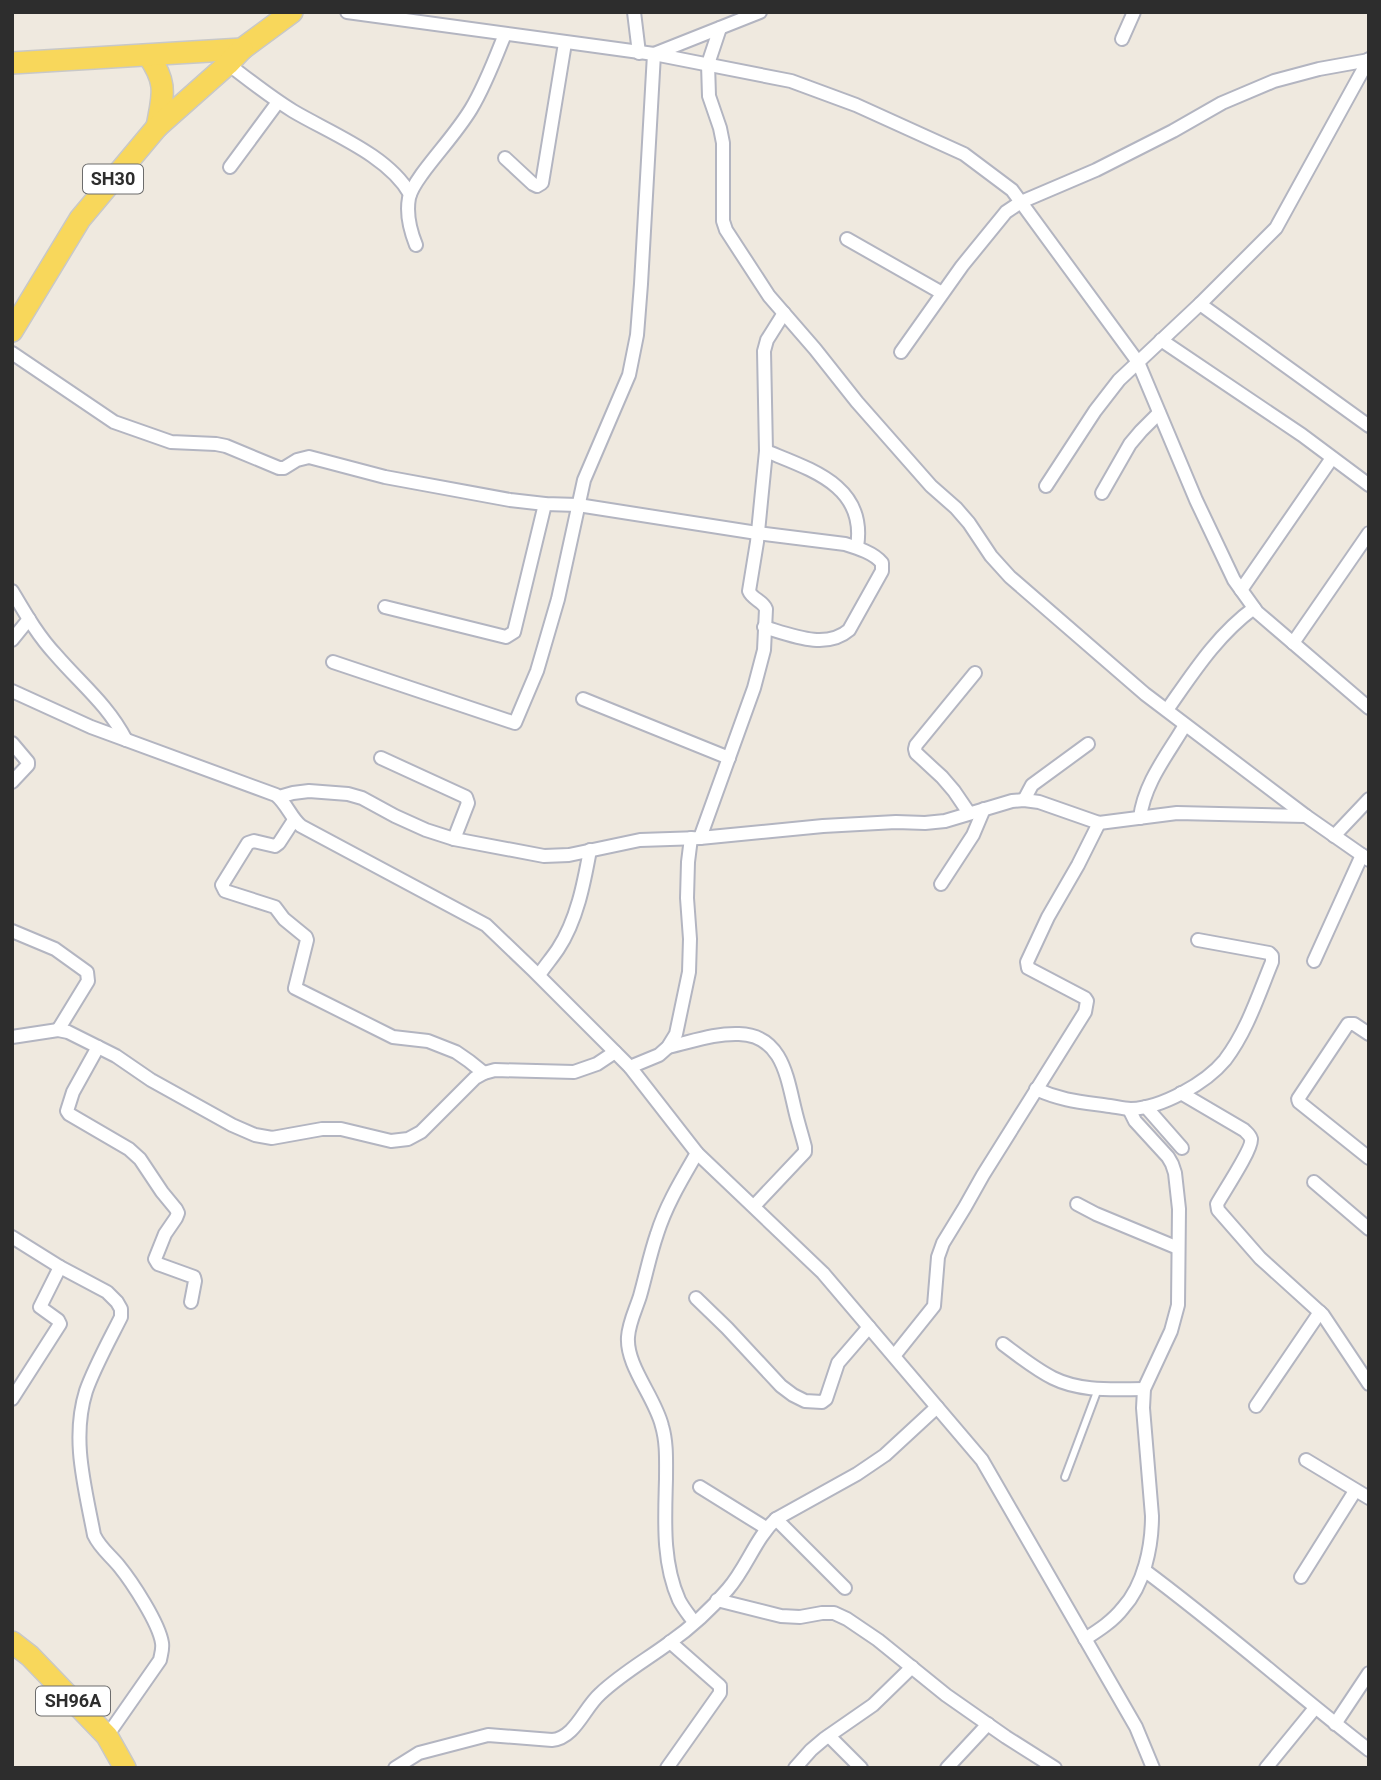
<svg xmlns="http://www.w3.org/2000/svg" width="1381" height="1780" font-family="Roboto,sans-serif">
<rect width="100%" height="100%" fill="#efe9df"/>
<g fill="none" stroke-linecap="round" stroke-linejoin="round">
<defs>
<polyline id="service" points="1065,1477 1098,1389"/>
<g id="minor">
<polyline points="347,12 654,54 791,81 856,105 964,154 1012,190 1138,362 1196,500 1234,580 1257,612 1369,708"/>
<polyline points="634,12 639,53"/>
<polyline points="720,28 708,64 709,96 720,128 723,143 723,221 726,230 769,296 815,349 857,402 931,486 956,508 969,523 991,556 1010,577 1145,694 1306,816 1369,860"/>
<polyline points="1122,39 1134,12"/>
<path d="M228,64C249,80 270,97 293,111C330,133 388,155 410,194"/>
<polyline points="505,158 533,184 537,186 542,183 565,43"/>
<polyline points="230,167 278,102"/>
<polyline points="847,239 942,293"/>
<path d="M416,245C410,230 406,214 409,198C411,189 417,181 422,174C438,152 457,132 471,109C485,86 495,59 505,34"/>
<polyline points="1200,304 1369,426"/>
<polyline points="1161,340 1302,435 1369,485"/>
<polyline points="901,352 962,266 1006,212 1021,202 1096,170 1173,131 1222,103 1274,81 1319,69 1369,60"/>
<path d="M12,353L114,422L171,442L216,444L226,446L279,468H284L297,460L309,457L385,477L510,500L545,504L578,505L757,533L845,544C858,548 874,553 882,563V571L849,630C826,650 791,635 764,627"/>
<path d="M766,451C812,470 867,486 857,547"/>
<polyline points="1046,486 1095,411 1119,380 1200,304 1276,228 1369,59"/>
<polyline points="1102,493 1130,444 1141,431 1159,413"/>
<polyline points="1241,590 1332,458"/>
<path d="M12,591C25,613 38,636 56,655C81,684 108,705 126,740"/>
<polyline points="385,607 506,637 514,632 545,504"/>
<polyline points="12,640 29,619"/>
<polyline points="1293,643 1369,533"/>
<polyline points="333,662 515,723 537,671 558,599 584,480 629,375 637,335 641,284 654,54 760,12"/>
<path d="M12,691L91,727L276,795C287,804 291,818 301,826L486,925L533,970L630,1067L697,1153L823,1273L982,1460L1136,1727L1153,1768"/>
<polyline points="583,699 729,758"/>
<path d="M1167,710C1193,673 1217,635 1254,608"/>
<polyline points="12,743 28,762 28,765 12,782"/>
<polyline points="381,758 466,797 468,803 454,839"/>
<polyline points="279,797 293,793 309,791 348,794 362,798 395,816 426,830 454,839 544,856 569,855 640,840 700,838 823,826 896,822 925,823 945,821 1012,801 1024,800 1039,802 1099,823 1177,813 1306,816"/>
<polyline points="1024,800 1032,785 1088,744"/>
<polyline points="969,813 954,791 942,777 916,753 915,749 916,745 975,673"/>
<path d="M1140,818C1144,783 1168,754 1185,725"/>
<polyline points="294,820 279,843 275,846 254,841 248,843 222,885 225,891 275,907 284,919 306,937 307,940 295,988 393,1037 428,1041 456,1052 469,1061 484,1073"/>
<polyline points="1334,836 1369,799"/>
<path d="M700,838L754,688L764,650L766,609C763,601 752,599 749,591L757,542L766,451L764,351L767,340L784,313"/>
<polyline points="941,884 973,835 984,809"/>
<polyline points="12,931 55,949 87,972 88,981 58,1030"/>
<polyline points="1314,961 1362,855"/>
<path d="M539,975C545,966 552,958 558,949C577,920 584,883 590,850"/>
<polyline points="1369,1034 1354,1024 1348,1024 1298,1099 1299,1102 1369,1158"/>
<polyline points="12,1037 58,1030 68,1032 116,1056 151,1080 232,1125 255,1135 272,1138 322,1129 341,1129 391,1141 408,1139 421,1132 475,1078 484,1073 495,1070 574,1072 597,1064 615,1052"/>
<polyline points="98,1047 73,1092 67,1111 69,1114 129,1149 140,1159 162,1192 176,1209 178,1213 176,1218 165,1234 155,1259 158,1264 194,1277 195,1281 191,1302"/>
<path d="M668,1047C691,1042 715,1033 739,1034C782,1035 787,1077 795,1110C798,1123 802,1135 805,1147V1152L754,1206"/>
<polyline points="630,1067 659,1055 668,1047 676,1034 689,972 690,939 687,898 688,862 691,838"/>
<path d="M1036,1089C1062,1101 1082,1102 1110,1106C1117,1107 1124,1109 1131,1109C1162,1108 1206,1083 1225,1060C1247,1031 1258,996 1272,962V956L1269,953L1198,940"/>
<path d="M1181,1093L1244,1130C1247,1133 1250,1135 1251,1139C1253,1148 1223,1193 1217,1204L1218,1210L1260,1258L1323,1315L1369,1384"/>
<polyline points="1146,1107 1182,1148"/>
<polyline points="1314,1182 1369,1229"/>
<polyline points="1077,1204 1096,1214 1178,1248"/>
<path d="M12,1237L60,1267L107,1292L117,1302L121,1309V1317C110,1339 94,1368 86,1391C71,1439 85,1487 94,1535C100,1548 110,1555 119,1566C132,1582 159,1623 162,1643C163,1649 161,1654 160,1660L107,1736"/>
<polyline points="696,1298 727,1328 781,1386 793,1395 805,1401 822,1402 826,1399 838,1363 869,1327"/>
<path d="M1003,1344C1019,1356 1035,1369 1053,1378C1081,1392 1114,1389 1144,1389"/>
<polyline points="894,1356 934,1306 938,1257 943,1243 965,1207 983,1175 1085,1012 1087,1001 1085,998 1028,968 1027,962 1048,917 1078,865 1099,823"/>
<polyline points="12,1399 60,1324 58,1320 40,1307 60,1267"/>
<polyline points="1256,1406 1320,1312"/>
<polyline points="1306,1460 1369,1498"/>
<polyline points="700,1487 766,1528"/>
<polyline points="776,1519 845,1588"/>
<path d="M1144,1570C1221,1627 1293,1691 1369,1750"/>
<polyline points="1301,1577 1355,1491"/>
<polyline points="717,1600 781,1616 800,1617 822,1613 834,1613 847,1619 878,1640 946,1695 1006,1737 1055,1768"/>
<path d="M694,1622C689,1615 683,1608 679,1600C662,1562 665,1519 666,1479C666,1461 667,1443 662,1426C655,1397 626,1366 628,1337C629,1322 636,1309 640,1296C646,1275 650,1254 657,1234C666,1205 682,1179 697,1153"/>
<path d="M1085,1639C1099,1630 1113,1621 1123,1608C1144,1585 1152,1547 1152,1516L1143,1408L1144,1389L1171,1331L1178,1305L1179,1209L1175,1173L1172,1164L1168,1157L1135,1121L1129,1109"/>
<polyline points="1335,1724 1369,1673"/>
<polyline points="829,1736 861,1768"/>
<path d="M395,1768L419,1753L488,1735L552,1740C575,1738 584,1708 600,1694C621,1674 646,1660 669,1643C689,1629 712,1608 728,1589C747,1567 755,1539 776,1519L857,1474L885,1455L937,1407"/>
<polyline points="667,1768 720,1693 720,1686 670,1642"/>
<polyline points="795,1768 811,1750 824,1739 873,1705 912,1667"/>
<polyline points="947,1768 988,1724"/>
<polyline points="1266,1768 1315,1708"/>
</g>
<g id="primary">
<path d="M148,55C168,84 163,94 157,127"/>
<polyline points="12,63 242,49 292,12"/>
<polyline points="12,331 80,219 157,127 228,64 242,49"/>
<polyline points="12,1642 30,1656 107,1736 125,1768"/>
</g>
</defs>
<use href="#service" stroke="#b3b5c1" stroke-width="10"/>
<use href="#minor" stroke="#b3b5c1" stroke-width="16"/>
<use href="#primary" stroke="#c8c8c8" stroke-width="24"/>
<use href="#service" stroke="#fff" stroke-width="6"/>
<use href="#minor" stroke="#fff" stroke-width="12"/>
<use href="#primary" stroke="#f8d75b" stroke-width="21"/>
</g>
<g text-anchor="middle" stroke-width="5" stroke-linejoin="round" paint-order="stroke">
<g fill="#fff" stroke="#6c6c6c" stroke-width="2">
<rect x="83" y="164.5" width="60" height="29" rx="5"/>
<rect x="36" y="1686.5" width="74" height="29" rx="5"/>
</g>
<g font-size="18" font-weight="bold" fill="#2d2d2d">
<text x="113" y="185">SH30</text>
<text x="73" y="1707">SH96A</text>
</g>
</g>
<rect width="1381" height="1780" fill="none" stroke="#2d2d2d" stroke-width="28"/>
</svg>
